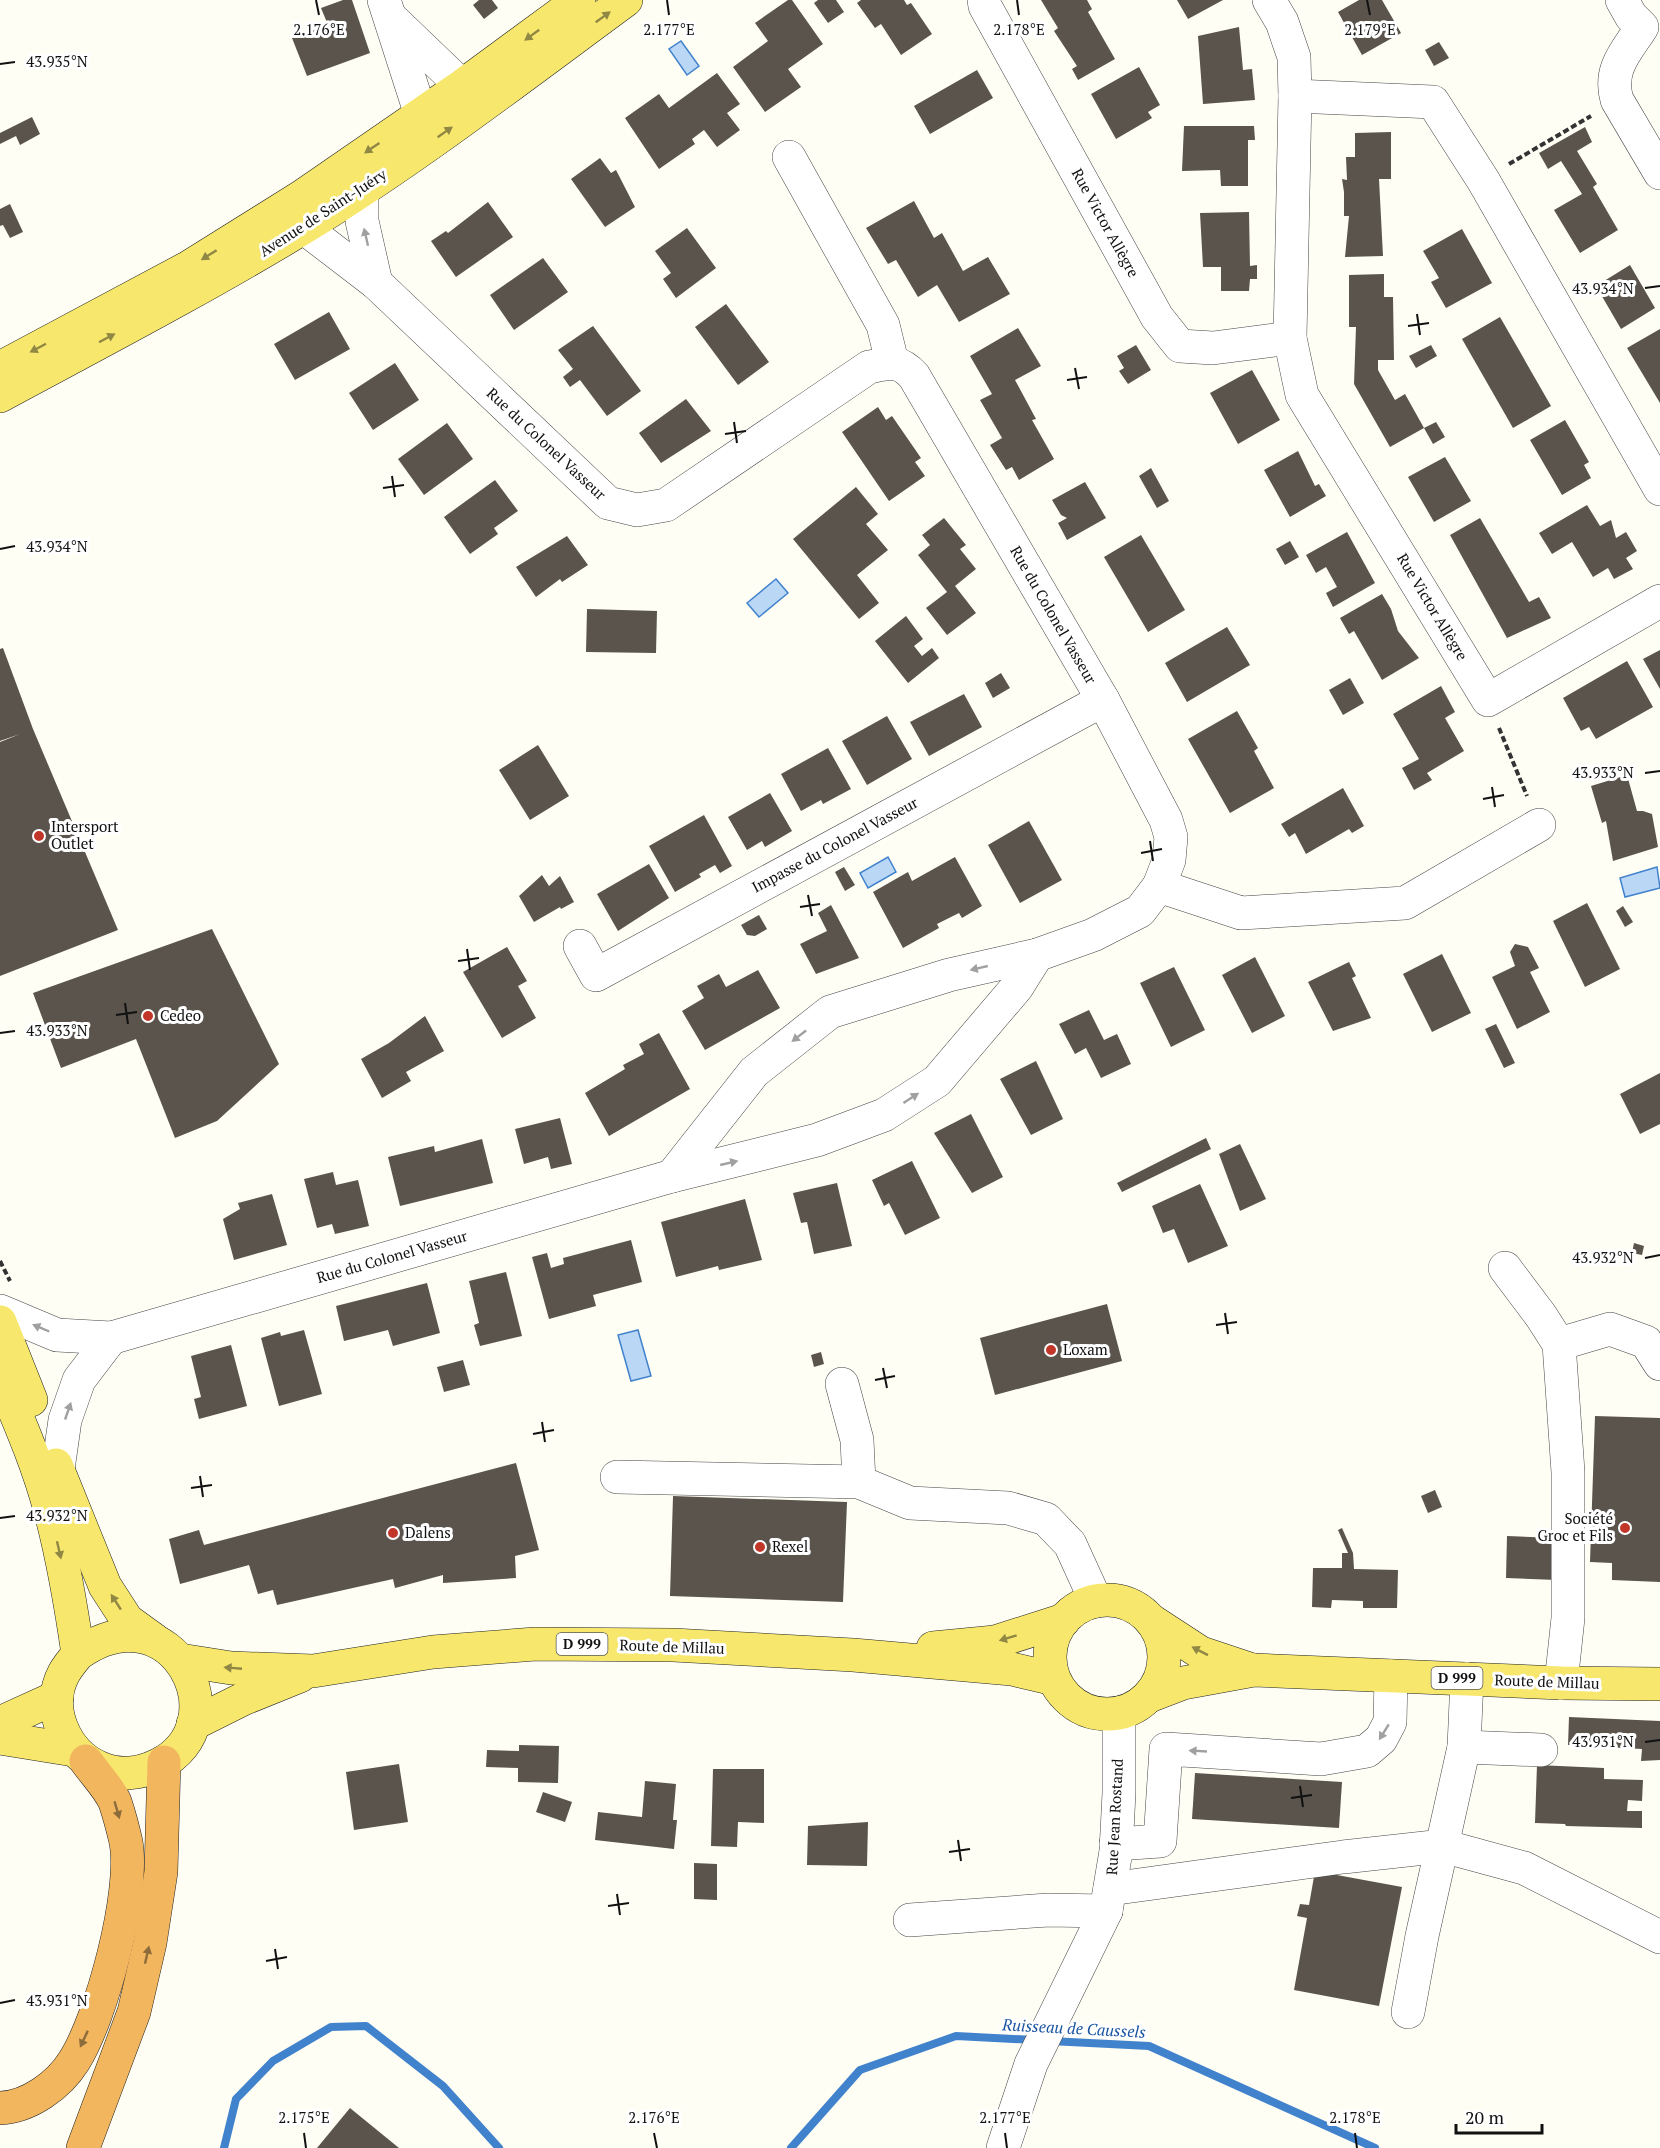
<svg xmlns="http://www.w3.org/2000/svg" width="1660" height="2148" font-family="'PT Serif',serif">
<rect width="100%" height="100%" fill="#fffef5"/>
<g fill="#bad7f6" stroke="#4182cd" stroke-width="1.5">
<polygon points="681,41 699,66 687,75 669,49"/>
<polygon points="776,579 788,593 759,617 747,603"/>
<polygon points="888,857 896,872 868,888 860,873"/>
<polygon points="1657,867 1660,888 1625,897 1620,878"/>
<polygon points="638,1330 651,1376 631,1381 618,1335"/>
</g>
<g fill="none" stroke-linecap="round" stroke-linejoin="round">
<g stroke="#4182cd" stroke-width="8">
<polyline points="1050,2041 1149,2046 1375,2148"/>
<polyline points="224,2148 236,2099 273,2061 331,2027 366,2026 443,2086 499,2148"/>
<polyline points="791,2148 860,2070 956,2036 1034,2040"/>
</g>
</g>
<g fill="#5a544d">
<polygon points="343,0 352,0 370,53 307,76 292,38 328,25 321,8"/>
<polygon points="479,0 492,0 498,8 484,19 473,5"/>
<polygon points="788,0 792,0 823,44 788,69 801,87 765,112 733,67 768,41 755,23"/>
<polygon points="818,0 836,0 844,12 828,23 814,3"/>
<polygon points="861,0 904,0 907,5 911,3 932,34 901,55 881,24 875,28 857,3"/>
<polygon points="1041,0 1087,0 1092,9 1088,12 1115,59 1078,80 1072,69 1077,66 1054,31 1058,28"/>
<polygon points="1177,0 1223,0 1188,19"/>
<polygon points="1359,0 1382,0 1401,33 1362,55 1338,12"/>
<polygon points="1239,27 1243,70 1252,69 1255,100 1203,104 1198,36"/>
<polygon points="1439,42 1449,58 1434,66 1425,50"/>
<polygon points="1139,67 1160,105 1148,112 1152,118 1116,139 1091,94"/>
<polygon points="977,70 993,98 930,134 914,106"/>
<polygon points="717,73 740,104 727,113 740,130 717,147 704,130 692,139 695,144 659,169 625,118 659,94 669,108"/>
<polygon points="32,117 40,134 20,145 16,136 0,144 0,133"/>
<polygon points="1184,126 1254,126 1255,140 1248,140 1248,186 1221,186 1220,170 1182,171"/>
<polygon points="1585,127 1592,142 1577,151 1597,184 1593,187 1618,230 1580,253 1554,210 1582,194 1561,161 1548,169 1539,153"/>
<polygon points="1391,132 1391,179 1379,179 1383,256 1345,257 1349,216 1344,216 1344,192 1342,179 1347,180 1346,157 1355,157 1355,133"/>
<polygon points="600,158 611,173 616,170 635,207 605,227 571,179"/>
<polygon points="914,201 934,238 942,233 963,271 988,257 1010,294 959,322 937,285 918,297 896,260 888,264 866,228"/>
<polygon points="488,202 513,237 456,277 431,241 446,231 448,233"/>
<polygon points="10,204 23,232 10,238 3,225 0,226 0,209"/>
<polygon points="1249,212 1250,266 1257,265 1257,279 1250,279 1249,291 1221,291 1221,267 1203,267 1200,213"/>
<polygon points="687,228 716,268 676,298 663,279 671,273 655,251"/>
<polygon points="1462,229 1492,283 1446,308 1431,282 1439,278 1423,251"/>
<polygon points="543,258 568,292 514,330 490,295"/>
<polygon points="1630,265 1655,308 1621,329 1596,286"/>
<polygon points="1384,274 1384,297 1393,297 1394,360 1378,360 1378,370 1395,400 1405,394 1424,428 1390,447 1354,384 1356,327 1349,327 1349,275"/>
<polygon points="726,304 769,362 738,385 695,327"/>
<polygon points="329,312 350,349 295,380 274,344"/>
<polygon points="1500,317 1551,406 1513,428 1462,339"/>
<polygon points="593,326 641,391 607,416 580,380 570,387 563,377 573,369 558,350"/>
<polygon points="1018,328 1041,366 1015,380 1036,419 1032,420 1054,459 1019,480 1012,467 1006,470 990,445 1002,438 980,400 992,394 970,356"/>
<polygon points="1660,329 1660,403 1627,348"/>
<polygon points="1136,345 1151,370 1128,384 1119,371 1124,368 1117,356"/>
<polygon points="1431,345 1437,356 1416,368 1409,356"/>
<polygon points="395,363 419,400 373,430 349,393"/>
<polygon points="1252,370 1280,420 1238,444 1210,393"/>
<polygon points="686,399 711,431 661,463 639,433"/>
<polygon points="878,407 886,420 892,416 921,458 915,462 925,476 889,501 842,432"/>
<polygon points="1565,420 1589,462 1584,465 1591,478 1562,495 1530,440"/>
<polygon points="1436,422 1445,437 1433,444 1424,428"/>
<polygon points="447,423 473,459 424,495 398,459"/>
<polygon points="1298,451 1315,486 1319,484 1326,496 1290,517 1264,470"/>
<polygon points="1445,457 1471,501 1434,522 1408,477"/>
<polygon points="1151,468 1169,501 1157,508 1139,476"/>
<polygon points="495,480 518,511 494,528 498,534 470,554 444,517"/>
<polygon points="1085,482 1106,518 1067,540 1058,523 1067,518 1061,515 1052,500"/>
<polygon points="856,487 878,514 866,524 888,550 857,575 879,603 859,619 793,539"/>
<polygon points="1587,505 1600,526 1611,520 1616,538 1626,532 1637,551 1626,558 1633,569 1614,579 1608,568 1593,577 1572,542 1552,554 1539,533"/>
<polygon points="944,518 966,545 960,549 976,569 955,586 976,613 947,635 926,608 947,592 918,555 930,545 922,535"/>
<polygon points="1480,518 1529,602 1539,597 1551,618 1507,638 1450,535"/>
<polygon points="1347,532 1375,583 1333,607 1326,593 1337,587 1326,567 1316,573 1306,555"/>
<polygon points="1141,535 1185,610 1148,632 1104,557"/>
<polygon points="567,536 588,565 562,582 560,579 536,597 516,567"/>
<polygon points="1290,541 1299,557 1285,565 1276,549"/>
<polygon points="1382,594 1391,609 1398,631 1419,658 1382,680 1354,631 1349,634 1340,618"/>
<polygon points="587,609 657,611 656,653 586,652"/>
<polygon points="906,616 923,639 914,646 922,656 932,648 939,658 908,683 875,641"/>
<polygon points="1227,627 1250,665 1187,702 1165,663"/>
<polygon points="3,648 33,729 118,930 0,976 0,742 20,734 0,741 0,649"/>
<polygon points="1660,650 1660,689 1643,659"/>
<polygon points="1627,661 1653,707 1596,739 1589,727 1581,731 1563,698"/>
<polygon points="1001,673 1010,688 993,698 985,683"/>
<polygon points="1350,678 1364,703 1343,715 1329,690"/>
<polygon points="1441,686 1455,712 1445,718 1464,751 1427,773 1432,780 1414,790 1402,768 1419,759 1393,714"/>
<polygon points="964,694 982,727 929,756 910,722"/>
<polygon points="1237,711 1258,748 1254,751 1274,788 1230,813 1188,739"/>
<polygon points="887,716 912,759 867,785 842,741"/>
<polygon points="538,745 569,796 530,820 499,770"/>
<polygon points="828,748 851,789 823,804 821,800 801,811 781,774"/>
<polygon points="1627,775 1637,811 1643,811 1652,814 1658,847 1613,861 1606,821 1602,823 1591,786"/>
<polygon points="1343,788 1364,826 1352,833 1349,829 1306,854 1295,833 1289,837 1281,824"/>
<polygon points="770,793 792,831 765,847 762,841 747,850 728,817"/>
<polygon points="704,815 732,866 720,873 715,865 699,874 701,877 675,892 649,846"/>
<polygon points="1029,821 1062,880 1020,903 988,845"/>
<polygon points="955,857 982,906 962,918 959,913 937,924 939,928 903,948 873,892 908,872 912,881"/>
<polygon points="649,864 669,898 618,931 597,894"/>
<polygon points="844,867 855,885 845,891 835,872"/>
<polygon points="542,875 549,886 560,876 574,902 561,909 560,907 534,922 519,896"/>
<polygon points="1587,903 1620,969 1585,987 1553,921"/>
<polygon points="831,905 859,958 816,974 800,944 827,931 818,913"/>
<polygon points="1623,906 1633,922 1625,927 1616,911"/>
<polygon points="759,915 767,929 755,936 747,935 741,925"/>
<polygon points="212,929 279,1064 217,1121 175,1138 136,1039 61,1068 33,993"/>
<polygon points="1515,944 1528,947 1539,968 1530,972 1550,1012 1517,1029 1492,977 1515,966 1510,952"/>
<polygon points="507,947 527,981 518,986 536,1018 502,1038 463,972"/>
<polygon points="1442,954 1471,1013 1432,1032 1403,974"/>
<polygon points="1255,957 1285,1016 1252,1033 1222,975"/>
<polygon points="1349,962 1356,976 1352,978 1371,1018 1333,1031 1308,982"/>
<polygon points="1174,967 1205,1030 1171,1047 1140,983"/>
<polygon points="758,970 780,1008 705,1050 682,1011 704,998 697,986 719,974 726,987"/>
<polygon points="1089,1010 1104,1040 1117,1034 1131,1064 1101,1078 1086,1048 1075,1054 1059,1024"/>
<polygon points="425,1016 444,1051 406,1072 411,1081 382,1098 361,1059 389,1043"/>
<polygon points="1496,1024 1515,1063 1504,1068 1485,1029"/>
<polygon points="659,1033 690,1089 609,1136 585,1093 625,1069 623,1065 644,1054 639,1044"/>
<polygon points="1036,1061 1063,1119 1031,1135 1000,1079"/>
<polygon points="1660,1073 1660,1124 1640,1134 1620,1094"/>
<polygon points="971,1114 1003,1177 972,1193 934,1133"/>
<polygon points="560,1118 572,1164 551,1169 548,1157 524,1164 515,1129"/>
<polygon points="1206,1138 1211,1149 1122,1192 1117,1183"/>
<polygon points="482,1139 493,1183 400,1206 388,1157 434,1146 435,1152"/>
<polygon points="1240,1144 1266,1199 1240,1211 1219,1154"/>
<polygon points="912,1161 940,1218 905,1235 889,1203 884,1206 872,1180"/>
<polygon points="333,1172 336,1185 358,1180 369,1226 335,1234 332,1224 317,1228 304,1179"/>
<polygon points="837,1183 852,1246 814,1254 807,1222 801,1223 793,1193"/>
<polygon points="1200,1184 1228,1246 1188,1263 1174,1229 1163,1233 1152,1206"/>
<polygon points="272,1194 287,1245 234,1260 223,1219 240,1209 238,1203"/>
<polygon points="745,1199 762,1260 719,1270 718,1266 676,1277 661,1222"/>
<polygon points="631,1240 642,1282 593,1295 596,1306 549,1319 532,1257 547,1253 551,1268 564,1264 563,1258"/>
<polygon points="1634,1243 1644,1246 1642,1255 1632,1253"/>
<polygon points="506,1272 522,1336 480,1346 474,1325 479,1323 469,1281"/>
<polygon points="427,1283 440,1333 393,1346 388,1330 344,1341 336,1306"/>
<polygon points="1107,1304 1122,1361 995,1395 980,1338"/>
<polygon points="304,1330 322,1394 279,1406 261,1338 280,1332 281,1336"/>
<polygon points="231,1345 247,1406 199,1419 194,1399 201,1397 191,1356"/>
<polygon points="821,1352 824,1364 814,1367 811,1355"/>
<polygon points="463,1360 470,1385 444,1392 437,1367"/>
<polygon points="1595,1416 1660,1418 1660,1582 1612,1580 1612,1563 1590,1562"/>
<polygon points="516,1463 539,1550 515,1556 516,1578 443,1583 443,1575 395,1588 393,1579 277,1605 273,1590 258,1594 249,1565 180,1584 169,1539 199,1530 204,1545"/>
<polygon points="1435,1490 1442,1507 1428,1513 1421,1496"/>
<polygon points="673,1496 847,1502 843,1602 670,1596"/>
<polygon points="1342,1528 1353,1553 1354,1569 1398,1570 1397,1608 1363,1608 1363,1601 1332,1600 1331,1608 1312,1607 1313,1568 1342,1568 1342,1553 1348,1553 1338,1530"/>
<polygon points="1507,1536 1557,1538 1557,1580 1506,1578"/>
<polygon points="1569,1717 1660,1721 1660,1760 1641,1761 1642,1749 1568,1745"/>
<polygon points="519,1745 559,1746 558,1783 518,1782 518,1768 486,1767 487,1750 519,1751"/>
<polygon points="399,1764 408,1822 354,1830 346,1772"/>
<polygon points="1537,1765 1604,1768 1604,1779 1643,1780 1642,1801 1628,1800 1627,1811 1642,1811 1642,1828 1566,1826 1565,1824 1535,1823"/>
<polygon points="713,1769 764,1769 764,1823 738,1822 737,1847 711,1846"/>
<polygon points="1195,1773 1342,1782 1339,1828 1192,1819"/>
<polygon points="645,1781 676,1784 673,1820 677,1820 674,1849 595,1840 598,1812 642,1817"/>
<polygon points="543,1792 572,1802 565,1822 536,1812"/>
<polygon points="868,1822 867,1866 807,1865 808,1826"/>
<polygon points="694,1863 717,1864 717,1900 694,1899"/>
<polygon points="1315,1871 1402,1887 1379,2006 1294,1990 1307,1918 1297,1916 1300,1904 1309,1905"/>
<polygon points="350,2108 399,2148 317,2148"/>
</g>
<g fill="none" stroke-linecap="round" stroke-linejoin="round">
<defs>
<g id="minor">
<polyline points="384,0 421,115"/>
<polyline points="984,0 985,6 1157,317 1180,346 1213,348 1290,338"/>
<polyline points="1269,0 1282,22 1294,57 1295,96 1290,338 1302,395 1488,700 1660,601"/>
<path d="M1622,0L1631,16L1642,27C1626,52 1608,69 1617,100L1660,173"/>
<polyline points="392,19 462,86"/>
<polyline points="1295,96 1433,102 1483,180 1660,489"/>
<polyline points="789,157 883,325 892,362"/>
<polyline points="362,189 362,221 376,283"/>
<path d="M303,227L376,283L608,503L637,510L666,505L869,367C890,363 899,359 914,376L1103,700L1166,820L1171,837L1169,860L1159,886L1140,911L1093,935L1037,955L949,975L830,1012L754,1072L672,1176"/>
<polyline points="1159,886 1241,913 1405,903 1539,825"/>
<polyline points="580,946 596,975 1103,700"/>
<polyline points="1505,1268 1541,1316 1559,1344 1568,1472 1568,1618 1561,1683"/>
<polyline points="0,1311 57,1335 111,1338 672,1176 817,1140 884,1115 937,1081 1017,987 1037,955"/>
<polyline points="1559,1344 1610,1329 1646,1342 1660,1364"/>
<polyline points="842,1384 857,1440 859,1482"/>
<polyline points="58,1469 65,1420 79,1380 111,1338"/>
<polyline points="617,1477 859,1482 910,1503 1008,1508 1046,1519 1070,1544 1096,1601"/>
<polyline points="1464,1747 1541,1750"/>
<polyline points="1116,1844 1160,1841 1166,1749 1321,1759 1367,1751 1381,1739 1390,1722 1391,1676"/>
<polyline points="1110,1889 1343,1857 1443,1846 1524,1868 1660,1937"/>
<polyline points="910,1920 1048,1910 1106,1911"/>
<polyline points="1408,2012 1422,1936 1464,1747 1467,1679"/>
<polyline points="1003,2148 1031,2064 1106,1911 1116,1851 1119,1793 1119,1713"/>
</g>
<g id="major">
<polyline points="0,368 189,267 301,197 462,86 579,0"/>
<path d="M0,396C102,341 204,288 303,228C415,159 520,78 626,0"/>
<polyline points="0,1322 31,1400"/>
<path d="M0,1376C18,1419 38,1464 50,1510C63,1557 71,1606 78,1654C73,1660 68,1666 64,1673C45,1708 65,1753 100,1768C119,1776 140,1774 158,1765C242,1724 173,1586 78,1654"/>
<polyline points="56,1465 105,1586 127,1620 156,1641"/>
<circle cx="1107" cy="1657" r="57"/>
<polyline points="1152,1621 1201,1653 1249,1669"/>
<polyline points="933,1648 995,1642 1064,1620"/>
<polyline points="180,1660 231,1668 313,1671 433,1652 535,1644 673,1645 853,1655 1012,1669 1054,1679"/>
<polyline points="1149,1696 1183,1683 1254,1670 1561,1683 1660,1684"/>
<polyline points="0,1723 57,1697"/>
<polyline points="193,1724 243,1699 300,1676"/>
<polyline points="0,1738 74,1750"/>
</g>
<g id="highway">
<path d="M0,2108C29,2107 59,2085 74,2061C102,2017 135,1892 126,1842C123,1829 119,1814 115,1802C109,1788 95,1774 86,1761"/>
<polyline points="83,2148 134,2012 150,1943 161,1872 164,1762"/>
</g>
</defs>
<use href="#minor" stroke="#444" stroke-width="34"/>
<use href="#major" stroke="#222" stroke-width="34"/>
<use href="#highway" stroke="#222" stroke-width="34"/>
<g stroke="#333" stroke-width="4" stroke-dasharray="6 3" stroke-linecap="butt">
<polyline points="1509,164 1591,116"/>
<polyline points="1499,728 1527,796"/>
<polyline points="0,1261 10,1281"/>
</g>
<use href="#minor" stroke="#fff" stroke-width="33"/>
<use href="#major" stroke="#f7e86d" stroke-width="33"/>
<use href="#highway" stroke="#f2b65f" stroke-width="33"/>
</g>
<defs><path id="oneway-solid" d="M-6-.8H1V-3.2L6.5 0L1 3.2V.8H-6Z" transform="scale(1.5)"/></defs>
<g fill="#908744">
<use href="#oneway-solid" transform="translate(603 17) rotate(-36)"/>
<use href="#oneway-solid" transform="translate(532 35) rotate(144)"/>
<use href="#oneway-solid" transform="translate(445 132) rotate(-35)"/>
<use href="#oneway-solid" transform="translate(372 148) rotate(146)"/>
<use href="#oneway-solid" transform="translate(209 255) rotate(148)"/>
<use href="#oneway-solid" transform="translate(107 338) rotate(-28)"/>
<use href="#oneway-solid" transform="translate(38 348) rotate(152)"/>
<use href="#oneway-solid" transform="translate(59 1550) rotate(77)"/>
<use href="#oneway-solid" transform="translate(116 1602) rotate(-123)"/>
<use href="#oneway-solid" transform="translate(1008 1638) rotate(163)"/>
<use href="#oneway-solid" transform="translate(1200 1651) rotate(-153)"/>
<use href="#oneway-solid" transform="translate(233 1668) rotate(-175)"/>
</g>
<g fill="#a0a0a0">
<use href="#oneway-solid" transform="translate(366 237) rotate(-103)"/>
<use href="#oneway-solid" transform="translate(979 968) rotate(167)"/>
<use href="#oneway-solid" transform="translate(799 1036) rotate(142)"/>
<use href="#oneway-solid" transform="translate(911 1098) rotate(-33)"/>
<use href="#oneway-solid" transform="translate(729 1163) rotate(-13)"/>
<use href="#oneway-solid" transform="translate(41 1328) rotate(-157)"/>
<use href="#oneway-solid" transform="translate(68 1411) rotate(-71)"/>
<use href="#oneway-solid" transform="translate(1384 1732) rotate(122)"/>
<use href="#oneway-solid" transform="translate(1198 1751) rotate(-177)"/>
</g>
<g fill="#8d6c3c">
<use href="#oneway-solid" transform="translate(117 1810) rotate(74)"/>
<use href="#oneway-solid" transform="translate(147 1955) rotate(-77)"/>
<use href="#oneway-solid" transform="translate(84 2039) rotate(115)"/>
</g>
<path fill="none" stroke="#111" stroke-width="2" d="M316,0L319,15M667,0L669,15M1017,0L1019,15M1367,0L1370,15M0,64L15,62M1645,288L1660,286M1417,314L1420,335M1408,326L1429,323M1075,368L1079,389M1067,380L1087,377M734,422L737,443M725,434L746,431M392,476L395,497M383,488L404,485M0,549L15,546M1645,773L1660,771M1492,787L1495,807M1483,799L1504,795M1150,841L1153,861M1141,853L1162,849M808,895L812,916M800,907L820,904M467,949L470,970M458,961L479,958M125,1003L128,1024M116,1015L137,1012M0,1033L15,1031M1645,1258L1660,1255M1225,1313L1228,1334M1216,1325L1237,1322M883,1368L887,1388M875,1380L895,1376M542,1422L545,1442M533,1434L554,1430M200,1476L203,1497M191,1488L212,1485M0,1518L15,1516M1645,1742L1660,1740M1300,1786L1303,1807M1291,1798L1312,1795M958,1840L961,1861M949,1852L970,1849M617,1894L620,1915M608,1906L629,1903M275,1949L278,1969M266,1961L287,1957M0,2003L15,2000M304,2133L306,2148M654,2133L657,2148M1005,2133L1007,2148M1355,2133L1357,2148"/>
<g fill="#c13629" stroke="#fff" stroke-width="2">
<circle cx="39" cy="836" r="6"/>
<circle cx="148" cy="1016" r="6"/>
<circle cx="1051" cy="1350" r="6"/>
<circle cx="1625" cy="1528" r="6"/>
<circle cx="393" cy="1533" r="6"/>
<circle cx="760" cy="1547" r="6"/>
</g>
<g text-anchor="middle" stroke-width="6" stroke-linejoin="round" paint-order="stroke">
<g fill="#fff" stroke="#585858" stroke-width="1.5">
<rect x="556.5" y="1633" width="51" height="22" rx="4.5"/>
<rect x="1431.5" y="1667" width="51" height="22" rx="4.5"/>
</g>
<g font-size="14" font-weight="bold" fill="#111">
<text x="582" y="1649">D 999</text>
<text x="1457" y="1683">D 999</text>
</g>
<g font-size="15" fill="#111" stroke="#fff">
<text transform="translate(323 213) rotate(-33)" y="5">Avenue de Saint-Juéry</text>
<text transform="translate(1105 223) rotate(61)" y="5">Rue Victor Allègre</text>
<text transform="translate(546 444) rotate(43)" y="5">Rue du Colonel Vasseur</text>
<text transform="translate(1432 607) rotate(59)" y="5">Rue Victor Allègre</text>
<text transform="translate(1053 615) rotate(60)" y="5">Rue du Colonel Vasseur</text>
<text transform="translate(835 845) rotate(-28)" y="5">Impasse du Colonel Vasseur</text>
<text transform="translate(392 1257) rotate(-16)" y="5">Rue du Colonel Vasseur</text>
<text transform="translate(672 1647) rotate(2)" y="5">Route de Millau</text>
<text transform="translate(1547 1682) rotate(2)" y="5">Route de Millau</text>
<text transform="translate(1115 1817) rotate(-87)" y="5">Rue Jean Rostand</text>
</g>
<g font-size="15" fill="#111" stroke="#fff" text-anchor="start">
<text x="51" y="832">Intersport<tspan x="51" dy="17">Outlet</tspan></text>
<text x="160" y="1021">Cedeo</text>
<text x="1063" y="1355">Loxam</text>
<text x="1613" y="1524" text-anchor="end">Société<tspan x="1613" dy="17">Groc et Fils</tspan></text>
<text x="405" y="1538">Dalens</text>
<text x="772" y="1552">Rexel</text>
</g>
<g font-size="16" font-style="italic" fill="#1954a3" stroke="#fff">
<text transform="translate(1074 2028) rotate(3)" y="6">Ruisseau de Caussels</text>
</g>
</g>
<g font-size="15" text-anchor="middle" fill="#111" stroke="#fff" stroke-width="6" stroke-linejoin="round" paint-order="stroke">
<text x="1370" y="35">2.179°E</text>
<text x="319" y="35">2.176°E</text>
<text x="669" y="35">2.177°E</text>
<text x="1019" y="35">2.178°E</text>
<text x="57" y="67">43.935°N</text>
<text x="1603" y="294">43.934°N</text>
<text x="57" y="552">43.934°N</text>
<text x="1603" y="778">43.933°N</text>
<text x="57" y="1036">43.933°N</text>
<text x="1603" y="1263">43.932°N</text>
<text x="57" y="1521">43.932°N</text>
<text x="1603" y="1747">43.931°N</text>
<text x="57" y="2006">43.931°N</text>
<text x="304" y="2123">2.175°E</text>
<text x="654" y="2123">2.176°E</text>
<text x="1005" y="2123">2.177°E</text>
<text x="1355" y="2123">2.178°E</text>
</g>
<path d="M1456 2124v9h86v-9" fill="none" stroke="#111111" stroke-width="3"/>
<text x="1465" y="2124" font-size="18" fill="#111111" stroke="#ffffff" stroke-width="4.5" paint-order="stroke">20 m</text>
</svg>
